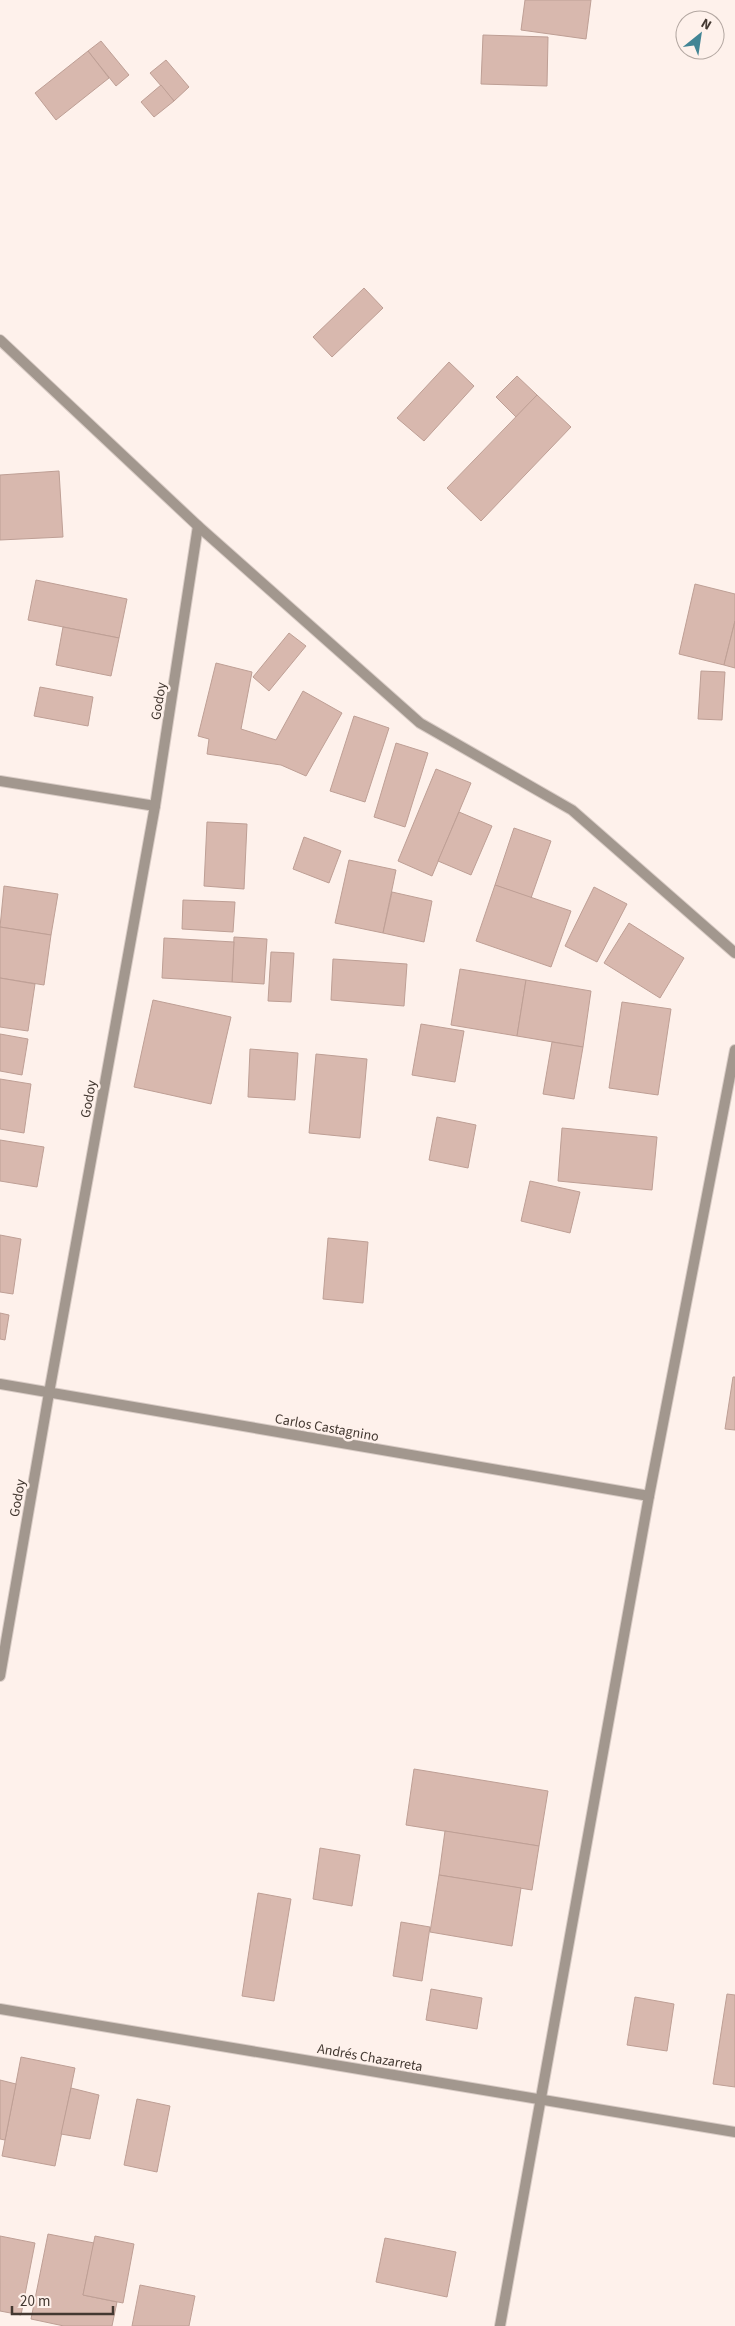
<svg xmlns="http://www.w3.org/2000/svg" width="735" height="2326" font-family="'Source Sans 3',sans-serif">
<rect width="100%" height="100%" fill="#fef1eb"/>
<g fill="#d8b8ae" stroke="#be9f95">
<polygon points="525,0 591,0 586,39 521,30"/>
<polygon points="483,35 548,37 547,86 481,84"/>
<polygon points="101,41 129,75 116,86 88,51"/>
<polygon points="88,51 109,78 56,120 35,93"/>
<polygon points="166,60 189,87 174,101 150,73"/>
<polygon points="161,85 174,101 154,117 141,102"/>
<polygon points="364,288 383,308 332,357 313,337"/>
<polygon points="449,362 474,386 424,441 397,418"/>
<polygon points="517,376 537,395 516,417 496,397"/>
<polygon points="537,395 571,427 481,521 447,488"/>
<polygon points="59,471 63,537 0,540 0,475"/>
<polygon points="36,580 127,599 119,638 28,620"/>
<polygon points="695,584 735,594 735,621 724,665 679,654"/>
<polygon points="735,621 735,668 724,665"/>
<polygon points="63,627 119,638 111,676 56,665"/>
<polygon points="289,633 306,646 269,691 253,677"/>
<polygon points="216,663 252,672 241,729 276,740 303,691 342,713 306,776 281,765 207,754 209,739 198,736"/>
<polygon points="701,671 725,672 722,720 698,719"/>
<polygon points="40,687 93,697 88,726 34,716"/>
<polygon points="354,716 389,728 365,802 330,791"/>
<polygon points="396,743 428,753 405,827 374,817"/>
<polygon points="436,769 471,783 432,876 398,861"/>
<polygon points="459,812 492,826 471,875 438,861"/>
<polygon points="207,822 247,824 244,889 204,886"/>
<polygon points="514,828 551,841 531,898 495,885"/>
<polygon points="304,837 341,851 329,883 293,869"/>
<polygon points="349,860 396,870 383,933 335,923"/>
<polygon points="495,885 571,911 551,967 476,941"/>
<polygon points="4,886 58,894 51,935 0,927"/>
<polygon points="594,887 627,904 597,962 565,946"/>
<polygon points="392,892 432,901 424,942 383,933"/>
<polygon points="183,900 235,902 233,932 182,929"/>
<polygon points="629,923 684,958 660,998 604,963"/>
<polygon points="0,927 51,935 44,985 0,978"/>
<polygon points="234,937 267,939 264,984 232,982"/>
<polygon points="164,938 234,942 232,982 162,978"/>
<polygon points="271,952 294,953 291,1002 268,1001"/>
<polygon points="333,959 407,964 404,1006 331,1000"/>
<polygon points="460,969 526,980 517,1036 451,1025"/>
<polygon points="0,978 35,984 28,1031 0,1027"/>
<polygon points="526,980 591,991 583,1047 517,1036"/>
<polygon points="153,1000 231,1017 211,1104 134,1087"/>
<polygon points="622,1002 671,1009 658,1095 609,1088"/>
<polygon points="421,1024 464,1031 455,1082 412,1075"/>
<polygon points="0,1034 28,1039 22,1075 0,1071"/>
<polygon points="552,1042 583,1047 574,1099 543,1094"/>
<polygon points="250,1049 298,1053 295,1100 248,1097"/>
<polygon points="316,1054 367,1059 360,1138 309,1133"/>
<polygon points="0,1079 31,1084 24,1133 0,1129"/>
<polygon points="437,1117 476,1125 468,1168 429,1160"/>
<polygon points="562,1128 657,1137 652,1190 558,1181"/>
<polygon points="0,1140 44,1147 37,1187 0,1181"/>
<polygon points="530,1181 580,1192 570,1233 521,1221"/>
<polygon points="0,1235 21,1239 13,1294 0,1292"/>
<polygon points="328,1238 368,1242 363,1303 323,1299"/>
<polygon points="0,1313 9,1315 5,1340 0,1339"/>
<polygon points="733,1377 735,1377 735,1430 725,1429"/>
<polygon points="414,1769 548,1791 539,1846 406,1825"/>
<polygon points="445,1831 539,1846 532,1890 439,1875"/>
<polygon points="320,1848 360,1855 352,1906 313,1899"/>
<polygon points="439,1875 521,1888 512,1946 430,1932"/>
<polygon points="258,1893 291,1899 274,2001 242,1996"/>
<polygon points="401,1922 430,1927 422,1981 393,1976"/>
<polygon points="431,1989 482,1998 477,2029 426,2020"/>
<polygon points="727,1994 735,1995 735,2087 713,2084"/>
<polygon points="635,1997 674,2004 667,2051 627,2045"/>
<polygon points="21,2057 75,2068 55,2166 2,2156"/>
<polygon points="0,2080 16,2084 5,2140 0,2139"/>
<polygon points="71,2088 99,2095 90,2139 61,2134"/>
<polygon points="137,2099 170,2106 157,2172 124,2165"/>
<polygon points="48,2234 94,2243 83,2295 117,2302 112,2326 64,2326 31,2319"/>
<polygon points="0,2236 35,2243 21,2315 0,2311"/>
<polygon points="95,2236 134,2244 123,2303 83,2295"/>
<polygon points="385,2238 456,2252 447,2297 376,2282"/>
<polygon points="140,2285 195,2296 189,2326 132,2326"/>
</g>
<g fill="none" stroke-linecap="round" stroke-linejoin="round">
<defs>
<g id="street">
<polyline points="0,340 198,526 420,723 572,810 735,953"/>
<polyline points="0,781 155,806"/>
<polyline points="0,1384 649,1496"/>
<polyline points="0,1676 49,1393 155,806 198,526"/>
<polyline points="0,2009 735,2132"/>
<polyline points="500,2326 649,1496 735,1050"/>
</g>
</defs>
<use href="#street" stroke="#d9ccc6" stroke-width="12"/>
<use href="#street" stroke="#a2978e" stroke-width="10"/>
</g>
<g text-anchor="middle" stroke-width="5" stroke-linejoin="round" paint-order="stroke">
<g font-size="14" fill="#433831" stroke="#fef1eb">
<text transform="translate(158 701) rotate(-81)" y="5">Godoy</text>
<text transform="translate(88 1099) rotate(-80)" y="5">Godoy</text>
<text transform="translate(327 1427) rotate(10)" y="5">Carlos Castagnino</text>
<text transform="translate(17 1498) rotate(-80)" y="5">Godoy</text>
<text transform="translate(370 2057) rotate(10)" y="5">Andrés Chazarreta</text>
</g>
</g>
<g transform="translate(700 35) rotate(30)"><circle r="24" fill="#fef1eb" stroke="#b3a7a1"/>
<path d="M0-4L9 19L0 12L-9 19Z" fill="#428595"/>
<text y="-8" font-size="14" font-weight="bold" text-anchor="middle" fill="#433831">N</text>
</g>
<path d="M12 2306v8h101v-8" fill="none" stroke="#433831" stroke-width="2.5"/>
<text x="20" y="2306" font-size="15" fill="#433831" stroke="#fef1eb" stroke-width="4" paint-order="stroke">20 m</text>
</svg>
